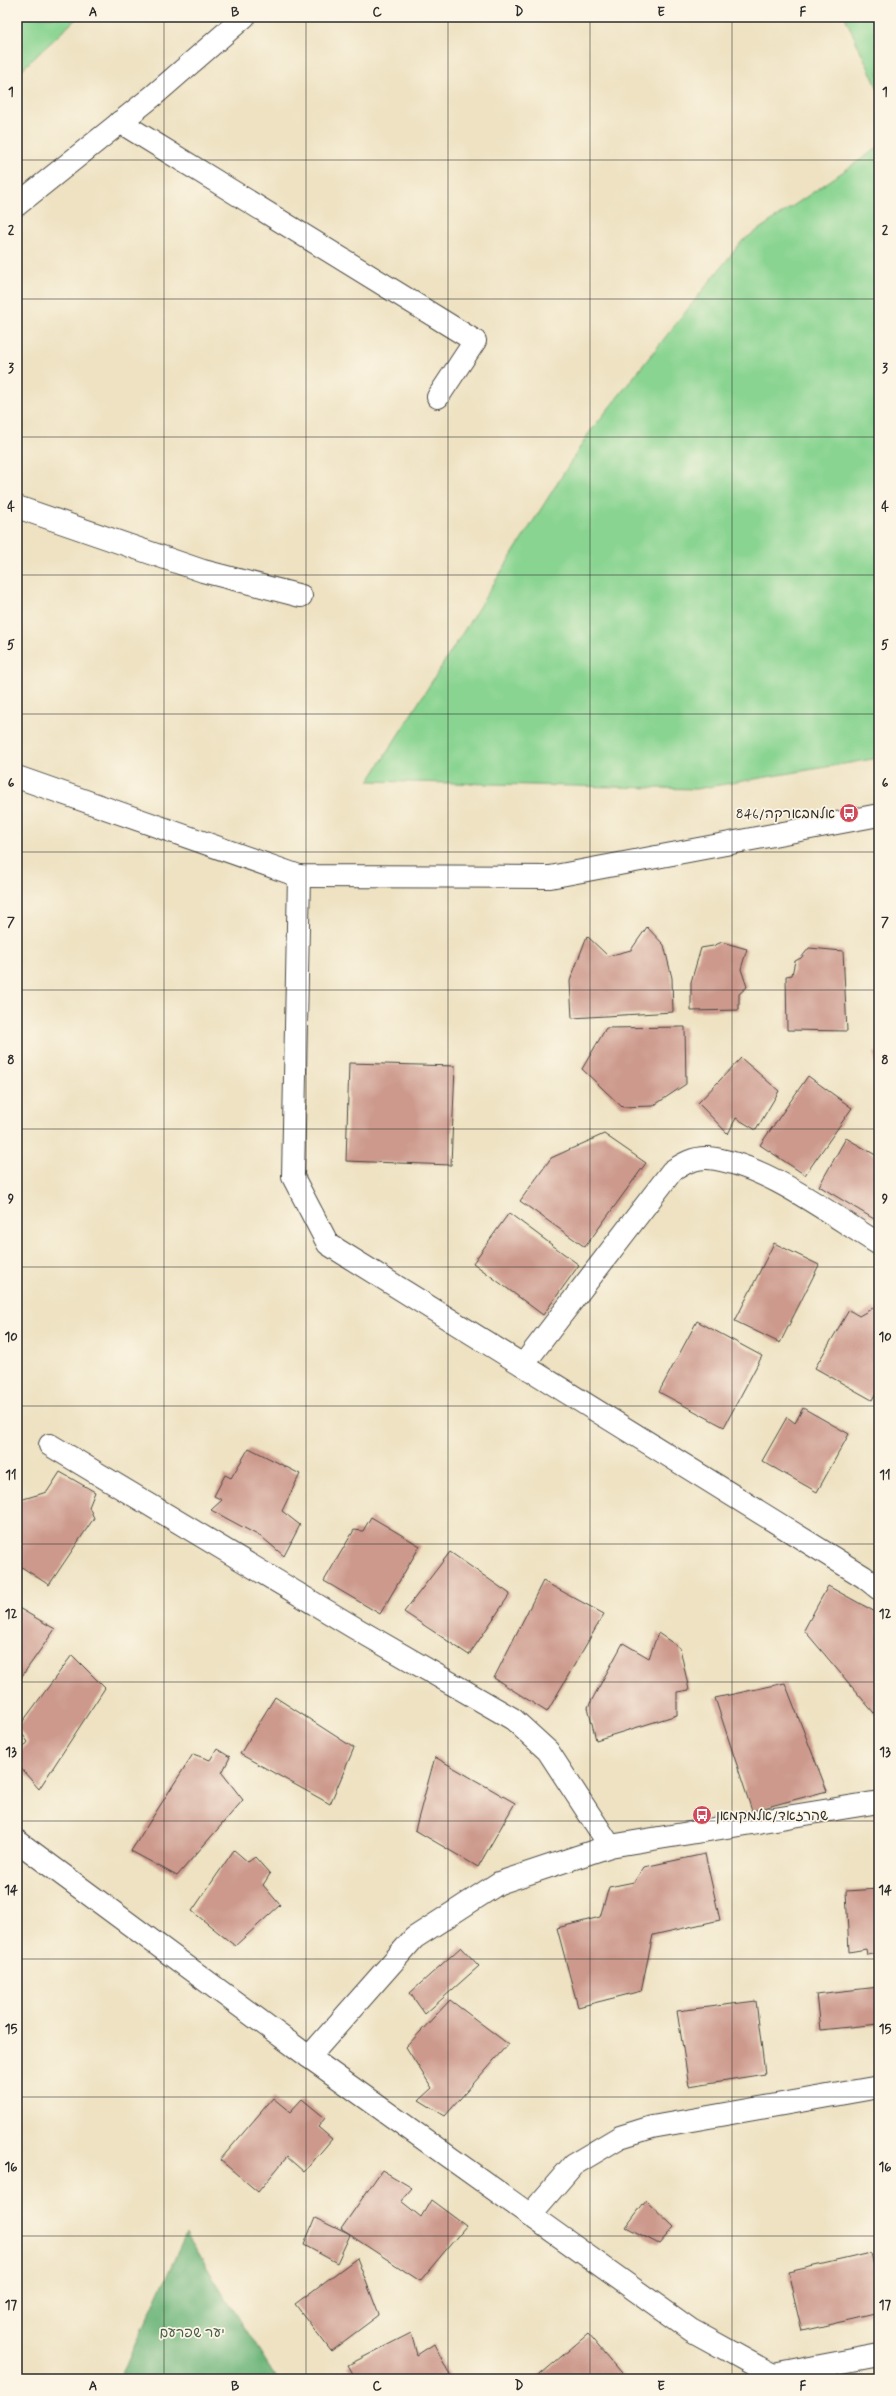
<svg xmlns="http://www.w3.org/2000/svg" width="896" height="2396" font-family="Mynerve,'Playpen Sans Hebrew',sans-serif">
<rect width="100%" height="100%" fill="#fcf5e5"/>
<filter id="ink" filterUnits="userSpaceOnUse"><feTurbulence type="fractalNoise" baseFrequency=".025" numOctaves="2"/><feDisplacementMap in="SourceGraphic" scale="8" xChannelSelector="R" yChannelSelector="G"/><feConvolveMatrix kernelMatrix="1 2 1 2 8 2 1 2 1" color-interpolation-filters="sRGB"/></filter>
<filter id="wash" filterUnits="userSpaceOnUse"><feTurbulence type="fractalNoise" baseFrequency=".012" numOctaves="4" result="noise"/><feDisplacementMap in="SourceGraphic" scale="16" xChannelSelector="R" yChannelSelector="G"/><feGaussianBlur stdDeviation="0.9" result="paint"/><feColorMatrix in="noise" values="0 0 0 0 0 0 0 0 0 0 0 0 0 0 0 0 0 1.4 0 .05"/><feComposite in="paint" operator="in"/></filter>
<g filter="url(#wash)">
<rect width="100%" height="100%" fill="#eee2c2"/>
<g fill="#89d491" stroke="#5a805e">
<polygon points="17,17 78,17 17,74"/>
<polygon points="845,17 879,17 879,91"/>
<polygon points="879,147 879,758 696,789 369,781 589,433 742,241"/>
</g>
<polygon fill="#6eb67b" stroke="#4c7053" points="186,2234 277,2379 119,2379"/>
<g id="blocks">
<g fill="#cc998c">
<polygon points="647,927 664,945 672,978 673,1012 572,1018 570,981 587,936 608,956 631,950"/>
<polygon points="722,942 747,949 741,969 747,987 739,994 739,1010 691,1011 691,982 701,948 713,946"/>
<polygon points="809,948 843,951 847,1031 787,1030 786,976 792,975 795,961 801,958"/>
<polygon points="685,1027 686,1084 653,1106 622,1107 582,1069 606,1028"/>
<polygon points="879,1052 879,1075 878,1075 874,1053"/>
<polygon points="741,1058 779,1091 756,1130 736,1118 728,1134 698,1103"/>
<polygon points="349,1063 455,1066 451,1165 346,1161"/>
<polygon points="808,1076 852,1108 805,1175 760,1145"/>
<polygon points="604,1134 646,1163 585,1247 520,1201 551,1158"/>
<polygon points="846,1138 879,1157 879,1222 819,1186"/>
<polygon points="509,1213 579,1265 543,1315 473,1263"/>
<polygon points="774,1243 819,1265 780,1343 735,1321"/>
<polygon points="873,1308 879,1312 879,1387 872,1400 815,1368 849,1310 859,1316"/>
<polygon points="697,1321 762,1356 724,1427 659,1392"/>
<polygon points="803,1408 849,1434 817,1492 762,1461 787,1417 795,1423"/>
<polygon points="249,1448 300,1474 282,1511 300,1525 284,1556 263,1538 211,1510 222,1500 214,1496 225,1475 231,1478"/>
<polygon points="60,1472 95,1492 89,1507 94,1518 49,1585 17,1564 17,1505 20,1500 47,1492"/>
<polygon points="371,1517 420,1546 380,1614 324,1581 354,1530 363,1531"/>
<polygon points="450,1552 510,1594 469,1655 404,1612"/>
<polygon points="543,1581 604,1614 547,1712 494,1678"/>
<polygon points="828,1586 879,1614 879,1719 804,1630"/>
<polygon points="17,1607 55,1629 17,1683"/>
<polygon points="658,1633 680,1648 689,1690 677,1692 677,1715 596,1740 588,1707 623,1643 649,1658"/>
<polygon points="72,1655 105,1688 39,1789 17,1764 17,1756 28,1742 18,1728"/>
<polygon points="785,1683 827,1791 752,1811 715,1698"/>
<polygon points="275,1697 354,1748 330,1804 240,1754"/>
<polygon points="217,1749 230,1757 222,1773 243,1800 177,1876 131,1851 193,1754 210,1760"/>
<polygon points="435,1757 515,1803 478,1867 415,1830"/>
<polygon points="234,1850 248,1862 255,1857 270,1874 263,1885 280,1905 235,1946 192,1911"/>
<polygon points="705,1854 720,1920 653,1935 641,1991 578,2007 557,1928 600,1917 609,1887 634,1882 644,1867"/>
<polygon points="879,1889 879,1953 867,1955 866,1949 849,1952 846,1891"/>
<polygon points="461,1947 479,1966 425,2014 410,1993"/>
<polygon points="879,1987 879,2024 820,2030 816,1994"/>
<polygon points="450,2000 508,2044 445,2116 419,2100 432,2088 406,2047"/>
<polygon points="756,2001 765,2074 689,2086 677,2011"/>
<polygon points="273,2098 290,2112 302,2099 325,2118 318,2127 332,2139 304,2172 287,2157 258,2192 220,2160"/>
<polygon points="382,2170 412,2188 401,2201 421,2217 431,2200 466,2226 420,2281 350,2235 337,2263 304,2245 315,2218 350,2235 341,2229"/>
<polygon points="646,2200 674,2227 659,2244 626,2227"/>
<polygon points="871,2253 879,2288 879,2313 802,2331 788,2272"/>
<polygon points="357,2258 379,2315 331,2351 295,2304"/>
<polygon points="411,2333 417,2355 434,2344 451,2377 450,2379 356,2379 348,2365"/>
<polygon points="588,2334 626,2379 535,2379"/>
</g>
</g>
</g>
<g filter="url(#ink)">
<use href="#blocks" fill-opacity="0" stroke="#484642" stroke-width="1"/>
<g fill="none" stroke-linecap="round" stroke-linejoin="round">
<defs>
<g id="minor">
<polyline points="120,122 475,341 438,397"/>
<polyline points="17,205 153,96 244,17"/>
<polyline points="17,507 203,571 301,596"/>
<polyline points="17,777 299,876 550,877 879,815"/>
<polyline points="299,876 293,1177 328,1244 864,1577 879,1589"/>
<path d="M523,1365L672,1171C683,1164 694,1157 708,1158C764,1163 831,1215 879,1244"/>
<polyline points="50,1445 355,1628 513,1719 548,1751 610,1846"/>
<polyline points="17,1841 309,2057 691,2330 780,2379"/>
<polyline points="309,2057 414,1938 499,1883 610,1846 879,1802"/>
<polyline points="530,2215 573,2165 620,2137 652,2127 879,2087"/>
<polyline points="773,2375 879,2355"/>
</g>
</defs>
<use href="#minor" stroke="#484642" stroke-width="24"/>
<use href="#minor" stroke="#fff" stroke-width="22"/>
</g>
</g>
<path fill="none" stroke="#2b2b2b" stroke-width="1" stroke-opacity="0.55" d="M164,17V2379M306,17V2379M448,17V2379M590,17V2379M732,17V2379M17,160H879M17,299H879M17,437H879M17,575H879M17,714H879M17,852H879M17,990H879M17,1129H879M17,1267H879M17,1406H879M17,1544H879M17,1682H879M17,1821H879M17,1959H879M17,2097H879M17,2236H879"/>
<defs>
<symbol id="bus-disc" viewBox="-11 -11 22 22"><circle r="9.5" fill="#d1495b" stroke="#fcf5e5"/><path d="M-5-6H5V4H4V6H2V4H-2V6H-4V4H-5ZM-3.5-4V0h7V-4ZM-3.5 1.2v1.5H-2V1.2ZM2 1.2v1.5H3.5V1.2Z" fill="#fff"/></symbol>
</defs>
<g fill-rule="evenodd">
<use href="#bus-disc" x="838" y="802" width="22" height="22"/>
<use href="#bus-disc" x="691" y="1804" width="22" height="22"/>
</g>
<g text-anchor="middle" stroke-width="3.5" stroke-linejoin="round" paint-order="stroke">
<g font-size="14" fill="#2b2b2b" stroke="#fcf5e5" text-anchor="end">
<text x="835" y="818">אלמבארקה/846</text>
<text x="716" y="1820" text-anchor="start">שהרזאד/אלמקמאן</text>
</g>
<g font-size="14" fill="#475e4a" stroke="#fcf5e5">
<text x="192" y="2337">יער שפרעם</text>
</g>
</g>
<rect width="896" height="2396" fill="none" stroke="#fcf5e5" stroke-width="44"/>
<rect x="22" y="22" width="852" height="2352" fill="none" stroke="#2b2b2b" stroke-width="1.5"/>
<g font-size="13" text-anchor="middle" font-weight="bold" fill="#2b2b2b">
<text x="93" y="16">A</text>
<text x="235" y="16">B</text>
<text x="377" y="16">C</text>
<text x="519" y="16">D</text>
<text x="661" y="16">E</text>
<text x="803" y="16">F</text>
<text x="11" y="96">1</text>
<text x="885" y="96">1</text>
<text x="11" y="234">2</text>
<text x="885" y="234">2</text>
<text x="11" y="372">3</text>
<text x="885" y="372">3</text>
<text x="11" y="511">4</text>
<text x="885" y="511">4</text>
<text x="11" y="649">5</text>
<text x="885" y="649">5</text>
<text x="11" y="787">6</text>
<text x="885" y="787">6</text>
<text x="11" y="926">7</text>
<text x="885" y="926">7</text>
<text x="11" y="1064">8</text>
<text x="885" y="1064">8</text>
<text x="11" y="1203">9</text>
<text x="885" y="1203">9</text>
<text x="11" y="1341">10</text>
<text x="885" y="1341">10</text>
<text x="11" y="1479">11</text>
<text x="885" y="1479">11</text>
<text x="11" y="1618">12</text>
<text x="885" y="1618">12</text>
<text x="11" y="1756">13</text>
<text x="885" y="1756">13</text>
<text x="11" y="1894">14</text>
<text x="885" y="1894">14</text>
<text x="11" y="2033">15</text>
<text x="885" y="2033">15</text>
<text x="11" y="2171">16</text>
<text x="885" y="2171">16</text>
<text x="11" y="2309">17</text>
<text x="885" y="2309">17</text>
<text x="93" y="2390">A</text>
<text x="235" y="2390">B</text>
<text x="377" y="2390">C</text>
<text x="519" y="2390">D</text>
<text x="661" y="2390">E</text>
<text x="803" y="2390">F</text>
</g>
</svg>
